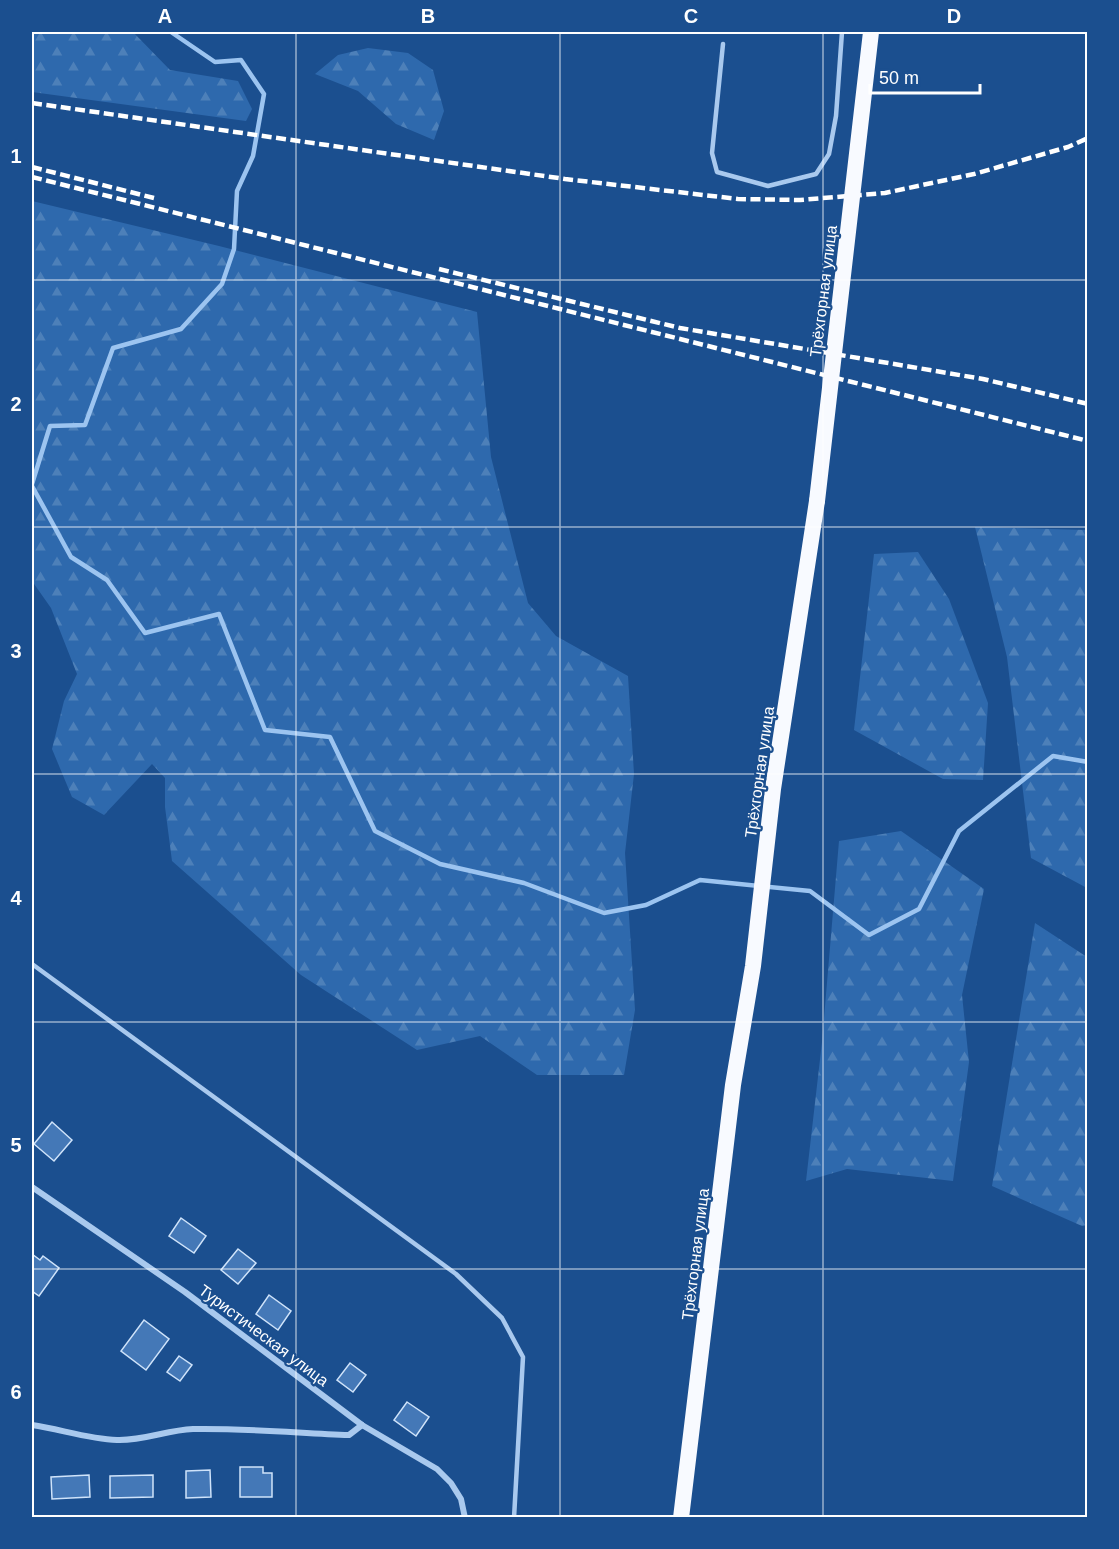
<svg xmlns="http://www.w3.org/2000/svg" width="1119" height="1549" font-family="Helvetica,sans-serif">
<defs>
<pattern id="forest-firs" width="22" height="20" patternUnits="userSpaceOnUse" patternTransform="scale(1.5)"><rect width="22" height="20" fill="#2e69ad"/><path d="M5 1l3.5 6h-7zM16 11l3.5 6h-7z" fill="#4d80b9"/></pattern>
</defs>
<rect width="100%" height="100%" fill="#1b4f8f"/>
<g fill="url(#forest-firs)">
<polygon points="32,32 133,32 170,70 238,81 252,109 246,121 32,92"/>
<polygon points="368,48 408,53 433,70 444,111 434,140 396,124 358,91 315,74 338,55"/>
<polygon points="32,201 219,246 477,312 491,457 528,603 556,636 628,676 634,774 625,853 635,1010 624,1075 537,1075 480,1036 417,1050 301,975 172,861 165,807 165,778 152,764 104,815 72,797 52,749 64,701 77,674 51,608 32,581"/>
<polygon points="975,527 1087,530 1087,888 1031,858 1007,657"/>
<polygon points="918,552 949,599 988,703 983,780 943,779 854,730 874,554"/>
<polygon points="901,831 984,889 962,995 969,1062 953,1181 847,1169 806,1181 822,1042 839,841"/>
<polygon points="1035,923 1087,957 1088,1225 1082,1226 992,1186"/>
</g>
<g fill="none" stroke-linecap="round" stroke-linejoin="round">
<g stroke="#9cc4f0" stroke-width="4.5">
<polyline points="32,484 50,426 85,425 113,348 181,329 222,284 234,249 237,191 253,156 264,94 241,60 215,62 171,32"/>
<polyline points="32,486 71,557 107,580 145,633 219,614 265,730 330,737 375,831 440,864 524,883 604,913 646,905 700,880 810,891 869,935 919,909 959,831 1053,756 1088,762"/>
</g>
</g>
<g fill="#4478b7" stroke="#cfe3fa" stroke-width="1.5">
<polygon points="52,1122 72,1140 54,1161 34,1144"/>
<polygon points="181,1218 206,1236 194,1253 169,1236"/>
<polygon points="238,1249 256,1263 238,1284 221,1270"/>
<polygon points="32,1254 40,1260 43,1256 59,1268 39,1296 32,1291"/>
<polygon points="269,1295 291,1311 278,1330 256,1314"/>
<polygon points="144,1320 169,1339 146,1370 121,1351"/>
<polygon points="179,1356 192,1365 180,1381 167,1372"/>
<polygon points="350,1363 366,1375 353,1392 337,1380"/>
<polygon points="407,1402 429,1417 416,1436 394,1420"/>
<polygon points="240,1467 263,1467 263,1473 272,1473 272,1497 240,1497"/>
<polygon points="210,1470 211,1497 186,1498 186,1471"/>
<polygon points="89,1475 90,1497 52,1499 51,1477"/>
<polygon points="153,1475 153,1497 110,1498 110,1476"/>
</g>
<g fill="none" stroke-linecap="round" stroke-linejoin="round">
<g stroke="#a9c9ee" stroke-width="4.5">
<polyline points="723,44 712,153 717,172 768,186 816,174 829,154 836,116 842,32"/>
<polyline points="32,964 456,1274 502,1318 523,1357 514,1518"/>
</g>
<g stroke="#a9c9ee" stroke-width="6">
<polyline points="32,1187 185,1292 362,1425 437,1469 451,1483 461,1499 465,1518"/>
<path d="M32,1425C60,1429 88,1439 117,1440C143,1441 167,1430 193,1429C244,1428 298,1433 349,1435L362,1425"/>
</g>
<polyline stroke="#f8faff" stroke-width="16" points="681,1518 733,1085 753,966 773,789 817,501"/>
<g stroke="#fff" stroke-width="4.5" stroke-dasharray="10 4.5" stroke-linecap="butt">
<polyline points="32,103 565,179 738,199 800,200 885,193 974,174 1068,147 1088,138"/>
<polyline points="32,167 154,198"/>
<polyline points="32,177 1088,441"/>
<polyline points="439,269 680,328 983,379 1088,404"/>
</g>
<polyline stroke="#f8faff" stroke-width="16" points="817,501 871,32"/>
</g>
<path fill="none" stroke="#fff" stroke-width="1.5" stroke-opacity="0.55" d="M296,32V1518M560,32V1518M823,32V1518M32,280H1088M32,527H1088M32,774H1088M32,1022H1088M32,1269H1088"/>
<g text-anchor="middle" stroke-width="4.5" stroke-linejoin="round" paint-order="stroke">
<g font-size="16" fill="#fff" stroke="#1b4f8f">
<text transform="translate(823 291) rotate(-83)" y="6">Трёхгорная улица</text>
<text transform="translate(759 772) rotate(-82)" y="6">Трёхгорная улица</text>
<text transform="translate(695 1254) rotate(-83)" y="6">Трёхгорная улица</text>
<text transform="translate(264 1335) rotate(37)" y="6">Туристическая улица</text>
</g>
</g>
<rect width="1119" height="1549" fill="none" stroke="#1b4f8f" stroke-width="66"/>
<path d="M870 84v9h110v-9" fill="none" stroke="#ffffff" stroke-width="3"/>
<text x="879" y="84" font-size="18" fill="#ffffff" stroke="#1b4f8f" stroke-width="4.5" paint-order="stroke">50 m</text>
<rect x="33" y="33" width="1053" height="1483" fill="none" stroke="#fff" stroke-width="2"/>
<g font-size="20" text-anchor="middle" font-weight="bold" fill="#fff">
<text x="165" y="23">A</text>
<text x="428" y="23">B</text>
<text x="691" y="23">C</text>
<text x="954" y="23">D</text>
<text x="16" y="163">1</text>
<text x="16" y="411">2</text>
<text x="16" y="658">3</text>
<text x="16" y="905">4</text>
<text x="16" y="1152">5</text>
<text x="16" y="1399">6</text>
</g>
</svg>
